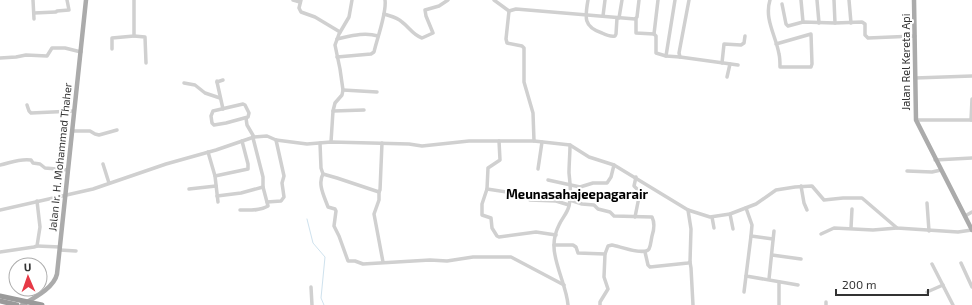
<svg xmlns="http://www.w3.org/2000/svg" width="972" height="305" font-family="'Exo 2',sans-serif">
<rect width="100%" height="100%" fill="#fff"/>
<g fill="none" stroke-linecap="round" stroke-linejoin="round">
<polyline stroke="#cfe2ee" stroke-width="1" points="307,219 313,243 325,257 321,298 324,305"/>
<g stroke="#d0d0d0" stroke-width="3.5">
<polyline points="33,0 34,19"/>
<polyline points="293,0 300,2"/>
<polyline points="301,0 299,8 301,12 315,17 340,32"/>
<polyline points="494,0 509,11 506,39 507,43 522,46 524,48 524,82 533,113 534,141"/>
<path d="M588,0C585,17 583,27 602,33C606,35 610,37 615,36L616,34L617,18"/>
<polyline points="689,0 679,53 680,57 738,65"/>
<path d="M770,0C764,19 776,36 779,54C780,58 780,63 780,67H811L812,64L811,34L776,44"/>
<polyline points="801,0 803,22"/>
<polyline points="817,0 819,23"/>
<polyline points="834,0 835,23"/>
<polyline points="849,0 851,23"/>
<polyline points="782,4 786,24 788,26 803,22 835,23 862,22 865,24 865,35 868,38 915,36"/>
<polyline points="57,11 69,10 67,0"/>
<polyline points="509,11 516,9 635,19 637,17 639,0"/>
<polyline points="34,13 56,12"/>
<path d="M384,14C390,16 397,17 402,22C409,27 413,35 422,38L433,33L426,16L425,10L439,6L448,0"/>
<polyline points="603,16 605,0"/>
<polyline points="619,18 622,0"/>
<polyline points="636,19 636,33 654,34 656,36 656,53 666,56 680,57"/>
<polyline points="654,34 658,0"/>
<polyline points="134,36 145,37 146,63"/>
<path d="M337,39C351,36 364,32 378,36"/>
<polyline points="112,49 112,38 134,36 134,0"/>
<polyline points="666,56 675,0"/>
<path d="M337,57L371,54L374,52C377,38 387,13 385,0"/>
<polyline points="0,58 16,57 26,55 47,56 52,48 65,48 81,52"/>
<polyline points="722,63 724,44 741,45 744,43 745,36"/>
<polyline points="727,77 730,64"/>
<polyline points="915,78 972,76"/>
<polyline points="217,81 217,82 223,80"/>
<polyline points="217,82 223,109"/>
<polyline points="184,83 195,85 205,93 220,98"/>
<polyline points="343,90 377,92"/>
<polygon points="243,104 245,105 249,113 248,117 226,123 214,125 212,123 211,116 213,111"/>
<polyline points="27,105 29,111 31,113 74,111"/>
<polyline points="333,111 364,110"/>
<polyline points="246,118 247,125 254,137"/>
<polyline points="916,120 972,120"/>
<polyline points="971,120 972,99"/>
<polyline points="72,131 90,131 95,134 99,135 117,130"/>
<polyline points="499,141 500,160 488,168 487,189 520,194 530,200 556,201 569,205"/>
<polyline points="331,142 333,111 335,103 342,95 343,90 340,69 335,45 339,34 349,17 352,0"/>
<path d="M320,143L321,168L323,174C317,184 325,198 328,207L335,209L336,211L334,226L339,236L348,261H355L363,264L430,260L447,261L473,257H511L564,285"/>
<polyline points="208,152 215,176 218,202"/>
<polyline points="935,160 972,158"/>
<polyline points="103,164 109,183"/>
<path d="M0,165C10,163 20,158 31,160L33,163L40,164L45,168L68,170"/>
<polyline points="538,169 542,142"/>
<polyline points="907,171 932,172 941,170"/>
<polyline points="323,174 337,178 379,192 380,190 382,143"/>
<polyline points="215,176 248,169 248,164 242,141"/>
<polyline points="548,180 580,187 593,183 607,183 611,177 614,165"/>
<polyline points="801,186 804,203 807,210"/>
<polyline points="189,189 216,186"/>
<polyline points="487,189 482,204 482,215 491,218 492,228 497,236 499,237 536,232 556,235"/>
<polyline points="379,192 379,200 374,214 383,262"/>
<polyline points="217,196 241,193 263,187"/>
<polyline points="267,202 281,201 284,197 282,183 284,176 276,140"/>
<polyline points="927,203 929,231"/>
<polyline points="746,208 752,225 751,236 746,276 798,285"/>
<polyline points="0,210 93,189 166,164 216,150 254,137 267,136 276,140 307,144 331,142 371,143 409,144 422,146 469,141 534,141 570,145 589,157 614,165 688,210 710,217 730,214 756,204 776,190 795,187 812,186 824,200 843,198 862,198 897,228 958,232 972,230"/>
<path d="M240,210C249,210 260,211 268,206L263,187V177L253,138"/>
<polyline points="730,214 733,229"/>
<polyline points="965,216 972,212"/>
<polyline points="635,217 640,192 634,186 636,177"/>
<polyline points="712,217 714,228"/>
<polyline points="851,228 852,209"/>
<polyline points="821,234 834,228 873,230 897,228"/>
<polyline points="751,236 773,239"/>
<path d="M554,245H573L576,247L578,253L605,254L608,246L612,245C619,246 644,256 649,249C651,245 651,240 652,236C654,230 655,223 652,217L614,216L610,212L598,209L594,205L582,204L570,200"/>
<polyline points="37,246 60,247"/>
<polyline points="60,250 76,251"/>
<polyline points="0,252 34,247 37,246 40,227 37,201"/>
<polyline points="645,252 648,265 650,267 688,263 690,262 691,229 688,210"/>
<polyline points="772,255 801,259"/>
<polyline points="690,262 691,268 693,305"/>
<polyline points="961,263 972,287"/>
<polyline points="932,264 953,305"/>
<polyline points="13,272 16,272"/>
<polyline points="769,279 774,231"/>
<polyline points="311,287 312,305"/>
<polyline points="39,289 41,293"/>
<polyline points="744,292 746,276"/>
<polyline points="927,292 943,285"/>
<path d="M568,305C567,287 553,262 554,245C554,239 556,231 559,225C562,218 567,214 569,206C572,194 570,184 569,173C569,164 570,154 570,145"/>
<polyline points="600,305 600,302 608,289 604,277 605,254"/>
<polyline points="779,305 779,282"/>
<polyline points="826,305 826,302"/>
</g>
<g stroke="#ababab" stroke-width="4.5">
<polyline points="914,0 916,120 972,230"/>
<path d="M22,305C34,298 54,288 57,274L86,0"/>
</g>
<g stroke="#9a9a9a" stroke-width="5">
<polyline points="0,296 42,305"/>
<polyline points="0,301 17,305"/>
</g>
</g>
<g text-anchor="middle" stroke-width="4" stroke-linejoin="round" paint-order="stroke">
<g font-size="11" fill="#333" stroke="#fff">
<text transform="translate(906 62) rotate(-90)" y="4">Jalan Rel Kereta Api</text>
<text transform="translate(60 157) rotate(-84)" y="4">Jalan Ir. H. Mohammad Thaher</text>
</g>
<g font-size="13" font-weight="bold" fill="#000" stroke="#fff">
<text x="577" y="199">Meunasahajeepagarair</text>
</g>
</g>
<g transform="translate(28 277) rotate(358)"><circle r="19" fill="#ffffff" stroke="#adadad"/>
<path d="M0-3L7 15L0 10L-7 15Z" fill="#e63946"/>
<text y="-6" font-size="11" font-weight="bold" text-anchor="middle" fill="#333333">U</text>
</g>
<path d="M836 289v6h92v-6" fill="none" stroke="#333333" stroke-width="2"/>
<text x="842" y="289" font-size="12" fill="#333333" stroke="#ffffff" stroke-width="3" paint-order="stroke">200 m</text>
</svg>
